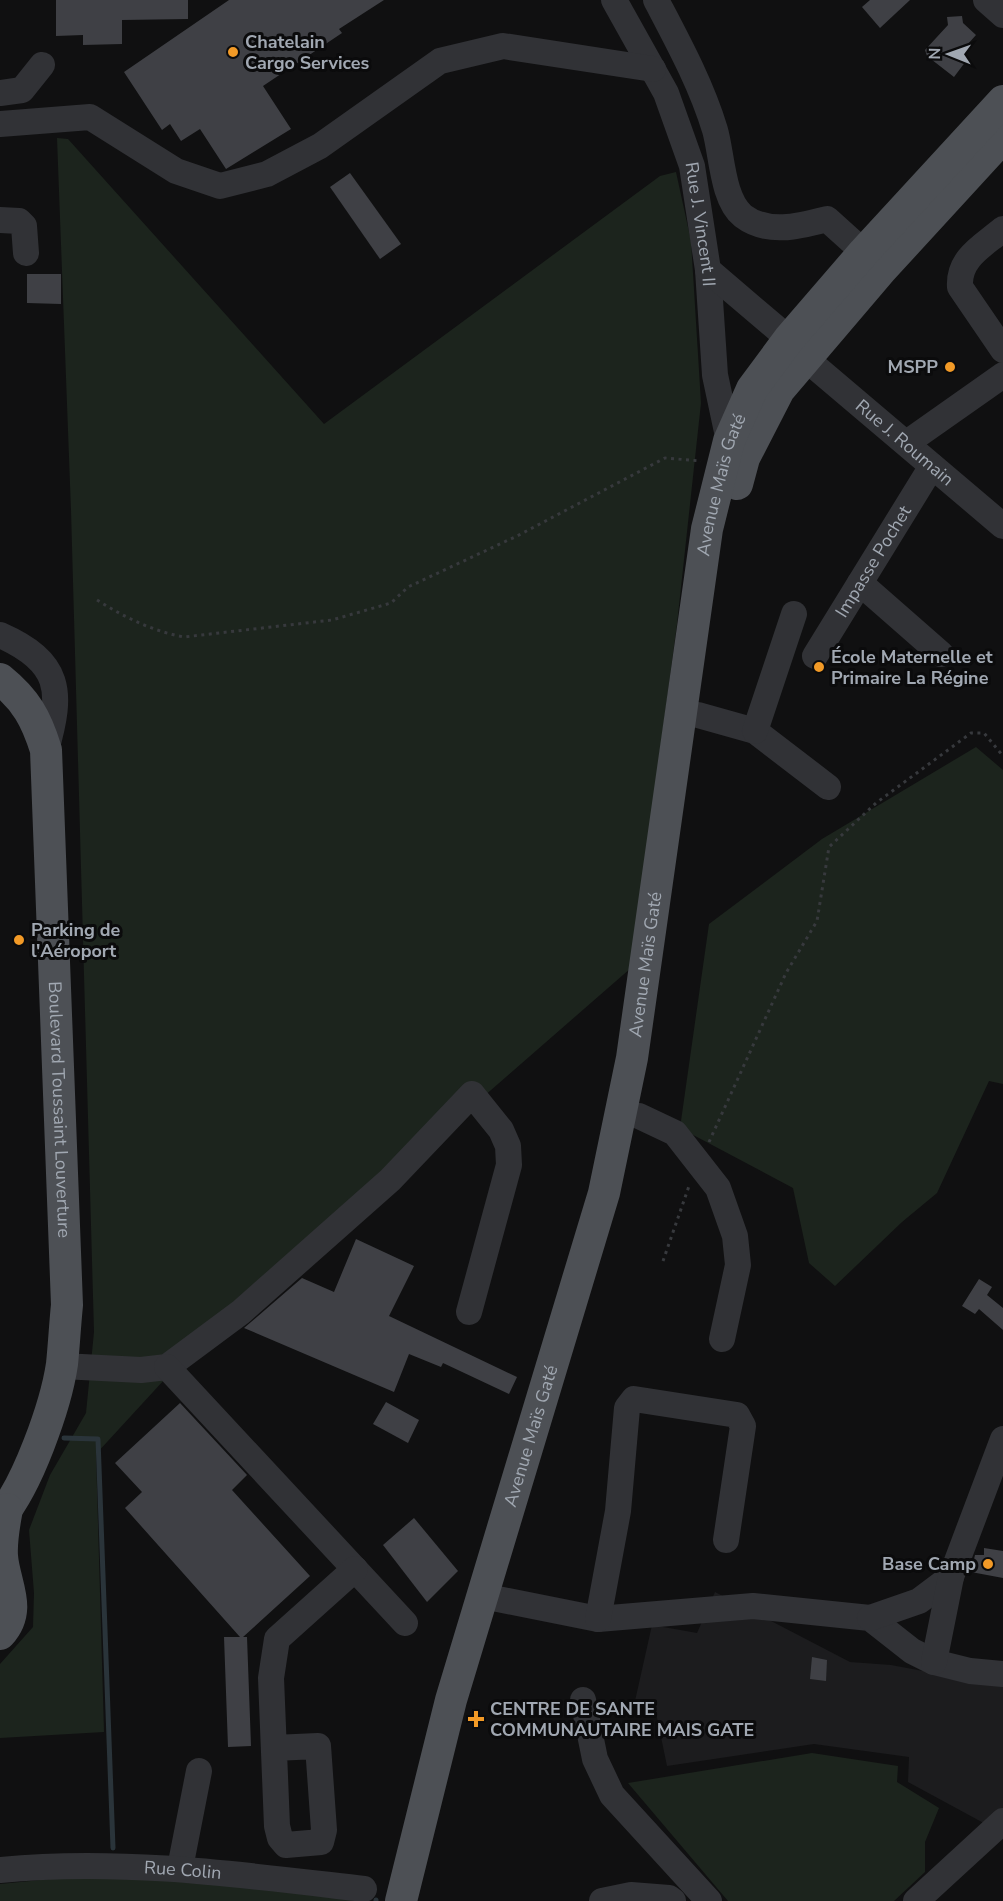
<svg xmlns="http://www.w3.org/2000/svg" width="1003" height="1901" font-family="'Nunito Sans',sans-serif">
<rect width="100%" height="100%" fill="#101011"/>
<polygon fill="#1c1c1e" points="715,1592 850,1662 891,1665 1003,1686 1003,1814 991,1827 908,1782 909,1757 814,1744 667,1766 655,1708 635,1701 652,1625 697,1633"/>
<g fill="#1c241d">
<polygon points="57,138 68,139 324,424 660,176 676,172 691,241 701,403 677,624 631,968 187,1355 96,1454 104,1732 0,1738 0,1664 33,1627 34,1593 29,1530 50,1475 86,1413 94,1332 71,510"/>
<polygon points="976,747 1003,770 1003,1084 989,1081 937,1193 902,1222 835,1286 809,1263 793,1188 680,1128 709,924 822,839"/>
<polygon points="812,1753 898,1766 897,1782 939,1808 925,1842 925,1872 894,1901 728,1901 628,1783"/>
<polygon points="132,1871 366,1901 0,1901 0,1884"/>
</g>
<g fill="none" stroke-linecap="round" stroke-linejoin="round">
<g stroke="#2a343a" stroke-width="5">
<polyline points="64,1438 98,1439 113,1848"/>
<polyline points="376,1901 376,1900"/>
</g>
</g>
<g fill="#3f4045">
<polygon points="56,0 188,0 188,19 122,20 122,44 83,45 83,35 56,36"/>
<polygon points="229,0 384,0 339,29 342,33 263,86 291,129 226,169 200,129 181,141 170,124 162,130 124,72"/>
<polygon points="870,0 910,0 880,28 862,7"/>
<polygon points="962,16 963,23 976,35 958,55 966,61 954,77 927,56 925,50 948,25 947,17"/>
<polygon points="350,173 401,244 380,259 330,187"/>
<polygon points="27,274 61,274 61,304 27,303"/>
<polygon points="356,1239 414,1266 389,1316 517,1377 509,1394 443,1363 441,1367 409,1354 394,1392 244,1328 302,1278 334,1292"/>
<polygon points="979,1279 992,1287 987,1295 1003,1308 1003,1330 979,1309 975,1314 962,1306"/>
<polygon points="386,1402 419,1420 408,1443 373,1424"/>
<polygon points="180,1403 247,1475 232,1490 310,1576 243,1637 247,1637 251,1746 228,1747 224,1637 240,1637 125,1508 142,1492 115,1463"/>
<polygon points="414,1518 458,1571 427,1602 383,1545"/>
<polygon points="984,1548 1003,1551 1003,1578 971,1572 975,1555 984,1555"/>
<polygon points="812,1657 827,1660 826,1681 810,1679"/>
</g>
<g fill="none" stroke-linecap="round" stroke-linejoin="round">
<g stroke="#37393d" stroke-width="3" stroke-dasharray="3 4.5" stroke-linecap="butt">
<path d="M97,600C124,617 152,631 184,637L332,620L391,603L408,587L517,536L665,458L701,461"/>
<polyline points="709,1142 786,973 817,921 829,847 876,803 971,733 984,733 1003,756"/>
<polyline points="663,1261 689,1186"/>
</g>
<g stroke="#313236" stroke-width="26">
<path id="s1" d="M614,0L666,93L692,166L708,270L715,375L729,441L735,447"/>
<path d="M656,0C678,42 701,84 715,130C722,154 722,199 743,216C768,235 800,226 827,219L878,265"/>
<polyline points="986,0 1003,15"/>
<polyline points="0,93 22,90 42,65"/>
<polyline points="0,124 90,117 176,171 220,186 267,174 320,146 440,61 503,46 653,69"/>
<polyline points="0,220 19,221 24,226 26,253"/>
<path d="M1003,229C983,246 958,258 960,287L1003,350"/>
<path id="s2" d="M708,270L789,339L806,359L1003,526"/>
<polyline points="908,442 1003,375"/>
<polyline points="860,583 941,654"/>
<path d="M0,635C61,662 63,691 46,750"/>
<path id="s3" d="M815,656L932,466"/>
<polyline points="698,715 755,731 828,787"/>
<polyline points="755,731 794,614"/>
<polyline points="639,1116 675,1133 718,1188 735,1236 738,1265 722,1339"/>
<polyline points="62,1366 141,1370 167,1367 241,1312 390,1180 472,1094 501,1130 508,1146 509,1165 469,1312"/>
<polyline points="167,1367 405,1623"/>
<polyline points="483,1596 598,1619 753,1606 870,1618 912,1651 934,1662 970,1671 1003,1674"/>
<polyline points="870,1618 919,1601 951,1577 1003,1439"/>
<polyline points="598,1619 618,1511 627,1408 634,1399 737,1415 743,1426 726,1540"/>
<polyline points="934,1662 951,1577"/>
<polyline points="583,1700 595,1759 612,1795 709,1901"/>
<polyline points="274,1748 318,1746 324,1830 321,1842 286,1845 280,1838 277,1826 271,1678 277,1639 355,1569"/>
<polyline points="180,1868 199,1771"/>
<path id="s4" d="M0,1870C122,1858 243,1875 364,1889"/>
<polyline points="602,1901 631,1895 669,1898 673,1901"/>
<polyline points="916,1901 1003,1821"/>
</g>
<g stroke="#4d5055" stroke-width="32">
<polyline points="737,484 744,458 779,390 882,269 1003,137"/>
<path id="s5" d="M0,679C26,700 36,718 46,750L67,1305C65,1324 64,1345 62,1364C56,1405 27,1487 0,1517"/>
<path d="M0,1634C23,1609 4,1584 2,1556C1,1540 4,1525 7,1509"/>
<path id="s6" d="M401,1901L451,1700L604,1193L632,1058L707,529L729,441L752,389L789,339L864,252L1003,101"/>
</g>
</g>
<g fill="#f29a27" stroke="#0b0b0c" stroke-width="2">
<circle cx="233" cy="52" r="6"/>
<circle cx="950" cy="367" r="6"/>
<circle cx="819" cy="667" r="6"/>
<circle cx="19" cy="940" r="6"/>
<circle cx="988" cy="1564" r="6"/>
<path d="M473 1710h6v6h6v6h-6v6h-6v-6h-6v-6h6z"/>
</g>
<g text-anchor="middle" stroke-width="6" stroke-linejoin="round" paint-order="stroke">
<g font-size="18" font-weight="bold" fill="#a1a8b2" stroke="#0b0b0c" text-anchor="start">
<text x="245" y="48">Chatelain<tspan x="245" dy="21">Cargo Services</tspan></text>
<text x="938" y="373" text-anchor="end">MSPP</text>
<text x="831" y="663">École Maternelle et<tspan x="831" dy="21">Primaire La Régine</tspan></text>
<text x="31" y="936">Parking de<tspan x="31" dy="21">l'Aéroport</tspan></text>
<text x="976" y="1570" text-anchor="end">Base Camp</text>
<text x="490" y="1715">CENTRE DE SANTE<tspan x="490" dy="21">COMMUNAUTAIRE MAIS GATE</tspan></text>
</g>
<g font-size="18" fill="#a1a8b2" stroke="#0b0b0c">
<text dy="6" stroke="none"><textPath href="#s1" startOffset="243">Rue J. Vincent II</textPath></text>
<text dy="6" stroke="none"><textPath href="#s2" startOffset="262">Rue J. Roumain</textPath></text>
<text dy="6" stroke="none"><textPath href="#s6" startOffset="1455">Avenue Maïs Gaté</textPath></text>
<text dy="6" stroke="none"><textPath href="#s3" startOffset="111">Impasse Pochet</textPath></text>
<text dy="6" stroke="none"><textPath href="#s6" startOffset="969">Avenue Maïs Gaté</textPath></text>
<text dy="6" stroke="none"><textPath href="#s5" startOffset="446">Boulevard Toussaint Louverture</textPath></text>
<text dy="6" stroke="none"><textPath href="#s6" startOffset="483">Avenue Maïs Gaté</textPath></text>
<text dy="6" stroke="none"><textPath href="#s4" startOffset="183">Rue Colin</textPath></text>
</g>
</g>
<g transform="translate(949 54) rotate(271)" stroke="#0b0b0c" stroke-width="4.5" paint-order="stroke">
<path d="M0-4.5L10 22L0 15L-10 22Z" fill="#a1a8b2"/>
<text y="-9" font-size="16" font-weight="bold" text-anchor="middle" fill="#a1a8b2">N</text>
</g>
</svg>
